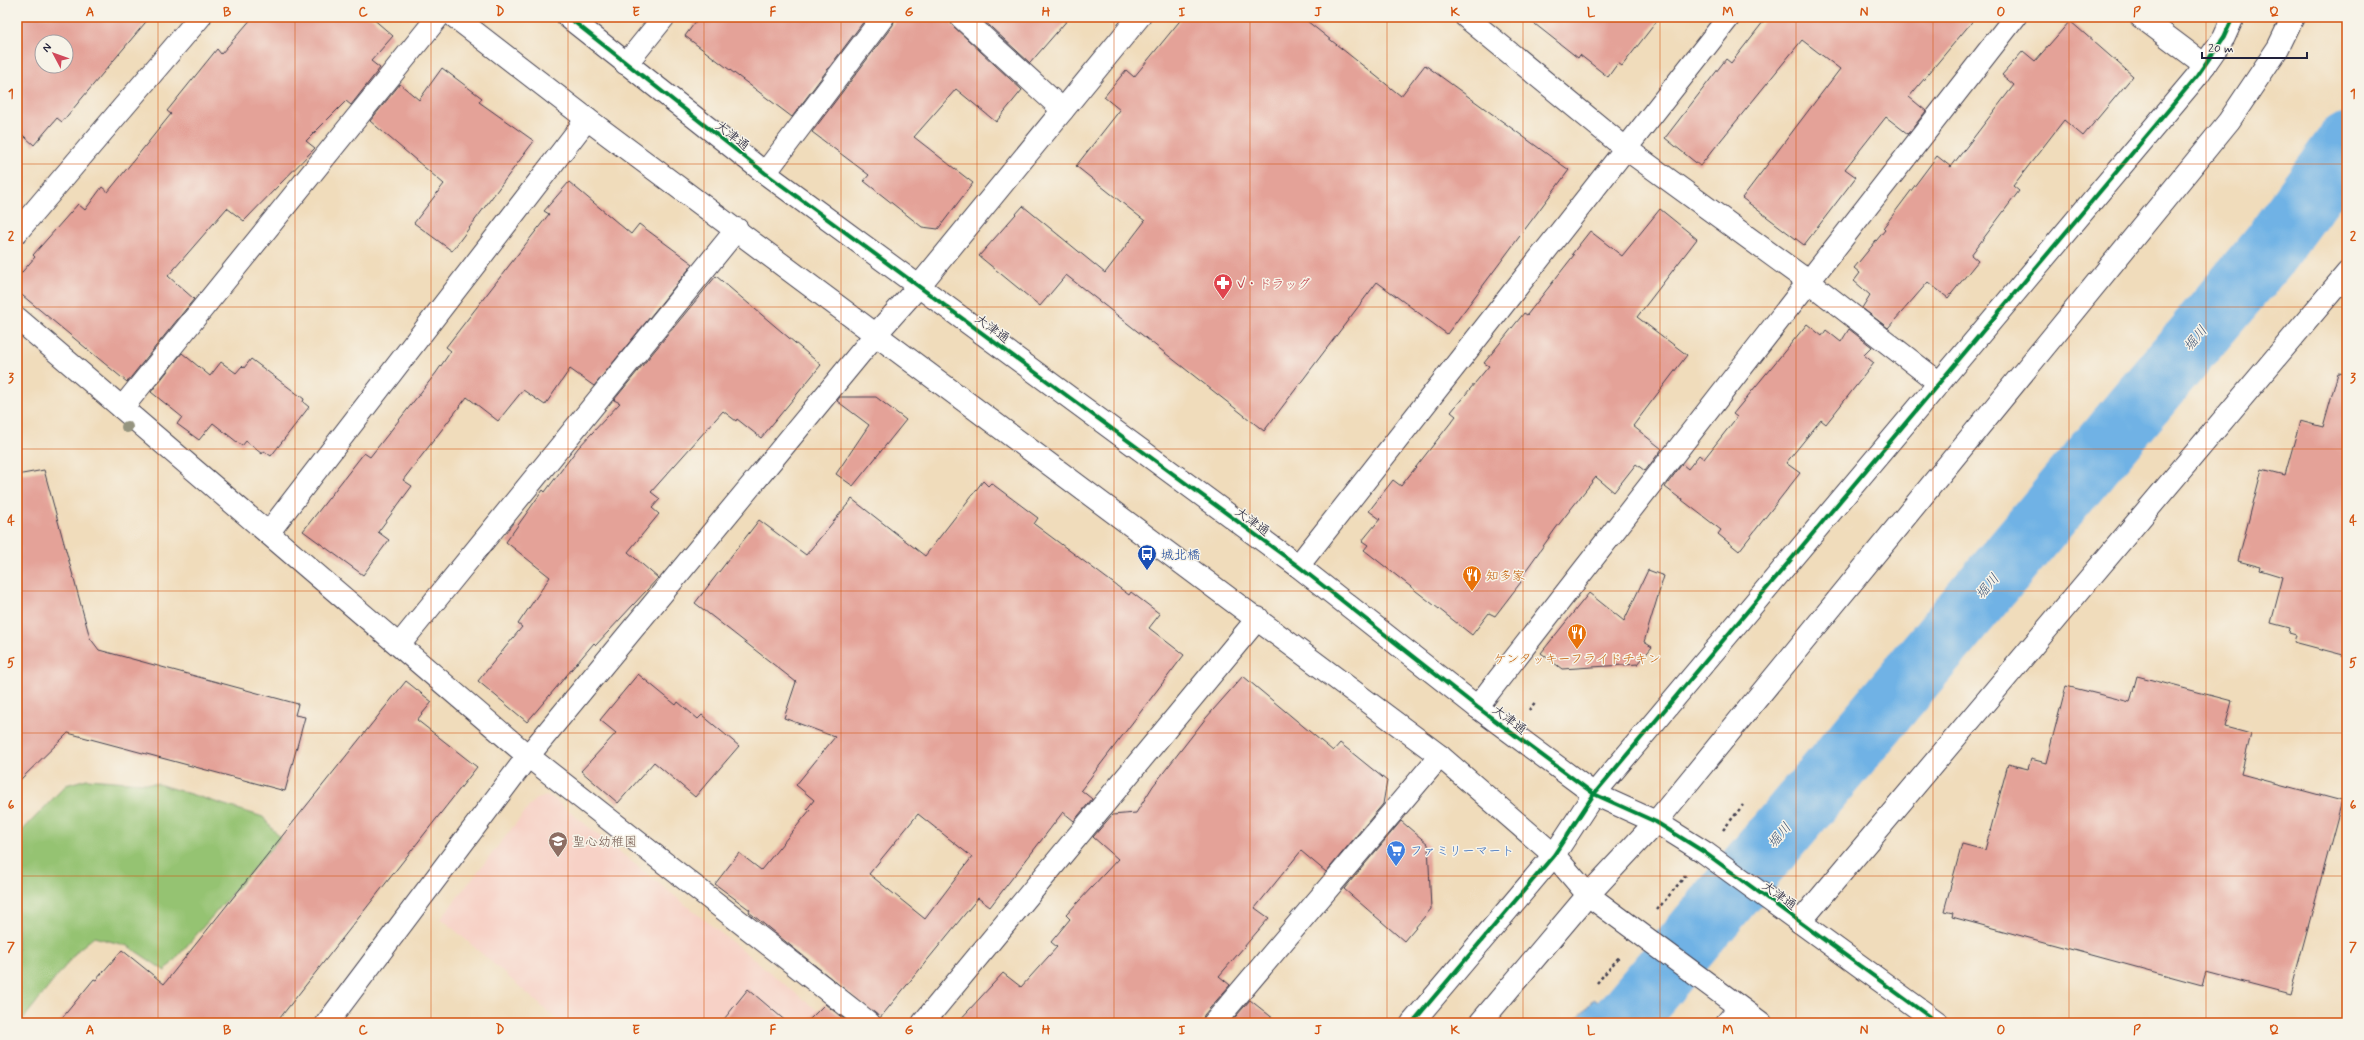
<svg xmlns="http://www.w3.org/2000/svg" width="2364" height="1040" font-family="Mynerve,'Klee One',sans-serif">
<rect width="100%" height="100%" fill="#f7f3e8"/>
<filter id="ink" filterUnits="userSpaceOnUse"><feTurbulence type="fractalNoise" baseFrequency=".025" numOctaves="2"/><feDisplacementMap in="SourceGraphic" scale="8" xChannelSelector="R" yChannelSelector="G"/><feConvolveMatrix kernelMatrix="1 2 1 2 8 2 1 2 1" color-interpolation-filters="sRGB"/></filter>
<filter id="wash" filterUnits="userSpaceOnUse"><feTurbulence type="fractalNoise" baseFrequency=".012" numOctaves="4" result="noise"/><feDisplacementMap in="SourceGraphic" scale="16" xChannelSelector="R" yChannelSelector="G"/><feGaussianBlur stdDeviation="0.9" result="paint"/><feColorMatrix in="noise" values="0 0 0 0 0 0 0 0 0 0 0 0 0 0 0 0 0 1.4 0 .05"/><feComposite in="paint" operator="in"/></filter>
<g filter="url(#wash)">
<rect width="100%" height="100%" fill="#f0dcbb"/>
<polygon fill="#f7d1c6" points="550,796 833,1023 561,1023 441,918 536,798"/>
<polygon fill="#95c372" stroke="#5c7256" points="87,779 158,784 263,817 280,838 165,971 128,946 94,937 78,950 20,1023 17,1023 17,836 66,785"/>
<polygon fill="#70b2e5" stroke="#496a90" points="1594,999 1628,1023 1573,1023"/>
<g fill="none" stroke-linecap="round" stroke-linejoin="round">
<polyline stroke="#70b2e5" stroke-width="63" points="1621,1023 2271,248 2347,144"/>
</g>
<g id="blocks">
<g fill="#e4a298" fill-rule="evenodd">
<path d="M17,17H150L62,122L57,118L34,145L17,130ZM42,42H66V66H42Z"/>
<polygon points="253,17 371,17 393,36 371,61 380,68 351,105 346,101 306,141 315,148 244,221 227,208 168,276 194,299 127,382 17,291 17,278 35,257 33,255 78,204 85,210 102,187 108,192 171,114 167,111 217,49 221,54"/>
<polygon points="699,17 867,17 792,117 685,36"/>
<polygon points="895,17 949,17 953,26 1022,90 996,122 956,89 914,137 973,183 938,229 922,227 864,181 869,175 812,132 893,25"/>
<polygon points="980,17 1070,17 1030,63"/>
<polygon points="1183,17 1302,17 1401,96 1425,65 1569,170 1447,334 1377,282 1264,431 1066,275 1040,306 979,256 1023,206 1105,273 1145,221 1076,166 1120,110 1104,97 1126,70 1134,77"/>
<polygon points="1526,17 1660,17 1622,66 1618,63 1608,77 1580,55 1578,58"/>
<polygon points="1767,17 1976,17 1909,97 1926,111 1908,134 1886,117 1845,169 1856,177 1804,245 1742,198 1840,69 1802,40 1700,166 1665,138 1726,59 1731,63"/>
<polygon points="2070,21 2133,76 2083,136 2064,120 2013,186 2019,191 1971,255 1978,261 1948,298 1928,282 1888,328 1862,308 1870,295 1854,281 1860,273 1854,268 1885,230 1883,228 1937,156 1951,167 2014,85 2002,75 2023,51 2035,61"/>
<polygon points="442,68 482,98 479,102 534,141 452,251 414,223 444,184 370,121 400,84 419,100"/>
<polygon points="569,182 631,234 639,224 693,264 594,386 570,369 545,405 523,390 498,421 467,397 403,480 412,486 378,532 389,540 363,575 303,531 364,453 370,457 436,373 451,351 446,347 549,214 544,211"/>
<polygon points="1660,209 1697,239 1637,317 1687,355 1633,426 1662,449 1645,471 1636,464 1614,492 1596,477 1556,528 1519,580 1521,582 1495,616 1489,613 1472,635 1364,550 1368,545 1362,541 1380,519 1369,511 1393,480 1401,486 1456,416 1451,412 1489,366 1484,363 1524,313 1527,315 1574,255 1572,254 1590,231 1622,256"/>
<polygon points="716,276 821,365 761,438 737,419 736,421 723,411 651,492 660,499 652,508 659,514 628,552 658,578 596,645 594,643 527,722 478,681 522,627 518,624 550,577 506,542 543,490 545,492 578,448 620,403 614,400"/>
<polygon points="1807,324 1822,336 1826,330 1841,342 1849,329 1872,347 1864,355 1874,363 1826,424 1821,420 1786,463 1800,473 1739,551 1718,534 1721,530 1665,487 1682,464 1688,469 1699,455 1704,459 1737,417 1733,414"/>
<polygon points="182,353 210,376 221,362 236,373 242,366 244,368 251,359 304,399 303,402 309,407 271,456 264,451 262,454 246,441 242,446 213,423 199,440 177,424 182,417 151,392"/>
<polygon points="2338,373 2347,374 2347,656 2294,642 2296,635 2289,633 2290,628 2271,623 2283,577 2260,570 2261,567 2238,561 2262,469 2285,475 2300,421 2323,427"/>
<polygon points="840,397 876,397 906,420 853,486 836,474 869,425 837,401"/>
<polygon points="44,470 90,638 99,650 298,704 295,715 305,717 285,791 68,733 17,783 17,475"/>
<path d="M983,481L988,486L991,483L1038,518L1034,524L1129,595L1131,592L1160,614L1149,628L1184,655L1081,790L1092,799L1074,821L1063,812L990,907L978,898L880,1018L749,912L750,910L715,884L739,853L761,870L810,810L807,809L814,800L796,785L835,737L784,718L796,682L695,603L759,520L806,555L852,499L925,556ZM918,814L972,857L925,919L869,874Z"/>
<polygon points="1648,570 1664,576 1644,642 1652,647 1638,664 1562,669 1541,653 1589,593 1624,621"/>
<polygon points="638,674 676,705 678,702 698,719 702,715 739,746 695,797 654,762 618,803 581,771 616,733 600,720"/>
<polygon points="1243,676 1333,751 1340,743 1387,781 1383,804 1326,872 1301,851 1255,908 1269,918 1219,976 1230,985 1204,1015 1202,1023 957,1023 1003,973 1021,987 1057,947 1051,942 1070,919 1066,915 1118,859 1093,837 1112,815 1136,813 1153,786 1206,718"/>
<polygon points="2137,676 2232,701 2225,727 2251,734 2241,774 2342,801 2290,994 2206,972 2202,985 1952,917 1953,913 1944,911 1962,844 1985,850 2008,764 2028,769 2031,759 2046,763 2066,686 2130,702"/>
<polygon points="406,681 432,702 417,720 477,767 276,1023 58,1023 94,979 96,980 122,950 164,984"/>
<polygon points="1401,821 1428,844 1431,909 1404,941 1344,889"/>
<polygon points="748,989 788,1023 721,1023"/>
<polygon points="1250,1000 1279,1023 1230,1023"/>
<polygon points="825,1004 849,1023 806,1023"/>
</g>
</g>
</g>
<g filter="url(#ink)">
<use href="#blocks" fill-opacity="0" stroke="#413e4e" stroke-width="1"/>
<g fill="none" stroke-linecap="round" stroke-linejoin="round">
<defs>
<polyline id="service" points="1724,1023 1738,1006"/>
<g id="minor">
<polyline points="961,17 1063,110"/>
<polyline points="1466,17 1625,148 1809,282 1938,382"/>
<polyline points="2141,17 2205,65"/>
<polyline points="626,64 664,17"/>
<polyline points="765,173 883,17"/>
<polyline points="17,232 200,17"/>
<polyline points="17,318 528,756 869,1023"/>
<polyline points="122,408 438,17"/>
<polyline points="268,533 587,119"/>
<polyline points="1298,566 1729,17"/>
<polyline points="399,645 737,229"/>
<polyline points="1477,707 2015,17"/>
<polyline points="327,1023 528,756 876,334 919,286 1139,17"/>
<polyline points="923,1023 1258,618"/>
<polyline points="1214,1023 1440,756"/>
</g>
<g id="tertiary">
<polyline points="455,17 587,119 1440,756 1554,855 1588,895 1761,1023"/>
<polyline points="568,17 765,173 1298,566 1477,707 1594,794 1656,822 1704,852 1938,1023"/>
<polyline points="1800,922 2347,273"/>
<polyline points="1412,1023 1554,855 1594,794 2197,76 2224,37 2233,17"/>
<polyline points="1480,1023 1588,895 1656,822 2229,121 2278,48 2293,17"/>
</g>
</defs>
<use href="#service" stroke="#413e4e" stroke-width="20"/>
<use href="#minor" stroke="#413e4e" stroke-width="24"/>
<use href="#tertiary" stroke="#413e4e" stroke-width="24"/>
<g stroke="#413e4e" stroke-width="2.5" stroke-dasharray="3 3" stroke-linecap="butt">
<polyline points="1529,710 1536,701"/>
<polyline points="1723,830 1743,805"/>
<polyline points="1657,910 1686,875"/>
<polyline points="1597,983 1620,956"/>
</g>
<use href="#service" stroke="#fff" stroke-width="18"/>
<use href="#minor" stroke="#fff" stroke-width="22"/>
<use href="#tertiary" stroke="#fff" stroke-width="22"/>
<defs>
<g id="cycleway">
<polyline points="568,17 765,173 1298,566 1477,707 1594,794 1656,822 1704,852 1938,1023"/>
<polyline points="1412,1023 1554,855 1594,794 2197,76 2224,37 2233,17"/>
</g>
</defs>
<use href="#cycleway" stroke="#f7f3e8" stroke-width="6"/>
<use href="#cycleway" stroke="#00873e" stroke-width="4"/>
</g>
<circle fill="#95947f" cx="127" cy="427" r="6"/>
</g>
<path fill="none" stroke="#d45411" stroke-width="1" stroke-opacity="0.55" d="M158,17V1023M295,17V1023M431,17V1023M568,17V1023M704,17V1023M841,17V1023M977,17V1023M1114,17V1023M1250,17V1023M1387,17V1023M1523,17V1023M1660,17V1023M1796,17V1023M1933,17V1023M2069,17V1023M2206,17V1023M17,164H2347M17,307H2347M17,449H2347M17,591H2347M17,733H2347M17,876H2347"/>
<defs>
<symbol id="pharmacy-pin" viewBox="-11 -11 22 30"><path d="M0 17L-7.5 6A9.5 9.5 0 1 1 7.5 6Z" fill="#e0444e" stroke="#f7f3e8"/><path d="M-2-6h4v4h4v4h-4v4h-4v-4h-4v-4h4Z" fill="#fff"/></symbol>
<symbol id="bus-pin" viewBox="-11 -11 22 30"><path d="M0 17L-7.5 6A9.5 9.5 0 1 1 7.5 6Z" fill="#1a4fb4" stroke="#f7f3e8"/><path d="M-5-6H5V4H4V6H2V4H-2V6H-4V4H-5ZM-3.5-4V0h7V-4ZM-3.5 1.2v1.5H-2V1.2ZM2 1.2v1.5H3.5V1.2Z" fill="#fff"/></symbol>
<symbol id="restaurant-pin" viewBox="-11 -11 22 30"><path d="M0 17L-7.5 6A9.5 9.5 0 1 1 7.5 6Z" fill="#e8710a" stroke="#f7f3e8"/><path d="M-5-6h1v4h1v-4h1v4h1v-4h1v5L-1.5 .5V6h-2V.5L-5-1ZM5-6V6H3V1.5H1.5Q1.5-4 5-6Z" fill="#fff"/></symbol>
<symbol id="school-pin" viewBox="-11 -11 22 30"><path d="M0 17L-7.5 6A9.5 9.5 0 1 1 7.5 6Z" fill="#8d6e63" stroke="#f7f3e8"/><path d="M0-5L7-2L0 1L-7-2ZM-4 1L0 2.5L4 1V4Q0 6-4 4Z" fill="#fff"/></symbol>
<symbol id="supermarket-pin" viewBox="-11 -11 22 30"><path d="M0 17L-7.5 6A9.5 9.5 0 1 1 7.5 6Z" fill="#3f7fe0" stroke="#f7f3e8"/><path d="M-6-5.5h2.5l.6 2H6L4.5 2H-2.5L-4.4-4H-6ZM-1.5 3.2a1.3 1.3 0 1 0 .1 0ZM3 3.2a1.3 1.3 0 1 0 .1 0Z" fill="#fff"/></symbol>
</defs>
<g fill-rule="evenodd">
<use href="#pharmacy-pin" x="1212" y="272" width="22" height="30"/>
<use href="#bus-pin" x="1136" y="543" width="22" height="30"/>
<use href="#restaurant-pin" x="1461" y="564" width="22" height="30"/>
<use href="#restaurant-pin" x="1566" y="622" width="22" height="30"/>
<use href="#school-pin" x="547" y="830" width="22" height="30"/>
<use href="#supermarket-pin" x="1385" y="839" width="22" height="30"/>
</g>
<g text-anchor="middle" stroke-width="3" stroke-linejoin="round" paint-order="stroke">
<g font-size="13" fill="#22223b" stroke="#f7f3e8">
<text transform="translate(733 135) rotate(38)" y="5">大津通</text>
<text transform="translate(993 328) rotate(36)" y="5">大津通</text>
<text transform="translate(1253 521) rotate(36)" y="5">大津通</text>
<text transform="translate(1510 719) rotate(37)" y="5">大津通</text>
<text transform="translate(1780 895) rotate(36)" y="5">大津通</text>
</g>
<g font-size="13" fill="#be3a42" stroke="#f7f3e8" text-anchor="start">
<text x="1237" y="288">V・ドラッグ</text>
</g>
<g font-size="13" fill="#164399" stroke="#f7f3e8" text-anchor="start">
<text x="1161" y="559">城北橋</text>
</g>
<g font-size="13" fill="#c56008" stroke="#f7f3e8" text-anchor="start">
<text x="1486" y="580">知多家</text>
<text x="1577" y="663" text-anchor="middle">ケンタッキーフライドチキン</text>
</g>
<g font-size="13" fill="#785e54" stroke="#f7f3e8" text-anchor="start">
<text x="572" y="846">聖心幼稚園</text>
</g>
<g font-size="13" fill="#366cbe" stroke="#f7f3e8" text-anchor="start">
<text x="1410" y="855">ファミリーマート</text>
</g>
<g font-size="14" font-style="italic" fill="#3d5476" stroke="#f7f3e8">
<text transform="translate(2195 338) rotate(-50)" y="5">堀川</text>
<text transform="translate(1987 586) rotate(-50)" y="5">堀川</text>
<text transform="translate(1779 835) rotate(-50)" y="5">堀川</text>
</g>
</g>
<rect width="2364" height="1040" fill="none" stroke="#f7f3e8" stroke-width="44"/>
<g transform="translate(54 54) rotate(311)"><circle r="19" fill="#f7f3e8" stroke="#a29fa3"/>
<path d="M0-3L7 15L0 10L-7 15Z" fill="#d1495b"/>
<text y="-6" font-size="11" font-weight="bold" text-anchor="middle" fill="#22223b">N</text>
</g>
<path d="M2202 52v6h105v-6" fill="none" stroke="#22223b" stroke-width="2"/>
<text x="2208" y="52" font-size="12" fill="#22223b" stroke="#f7f3e8" stroke-width="3" paint-order="stroke">20 m</text>
<rect x="22" y="22" width="2320" height="996" fill="none" stroke="#d45411" stroke-width="1.5"/>
<g font-size="13" text-anchor="middle" font-weight="bold" fill="#d45411">
<text x="90" y="16">A</text>
<text x="227" y="16">B</text>
<text x="363" y="16">C</text>
<text x="500" y="16">D</text>
<text x="636" y="16">E</text>
<text x="773" y="16">F</text>
<text x="909" y="16">G</text>
<text x="1046" y="16">H</text>
<text x="1182" y="16">I</text>
<text x="1318" y="16">J</text>
<text x="1455" y="16">K</text>
<text x="1591" y="16">L</text>
<text x="1728" y="16">M</text>
<text x="1864" y="16">N</text>
<text x="2001" y="16">O</text>
<text x="2137" y="16">P</text>
<text x="2274" y="16">Q</text>
<text x="11" y="98">1</text>
<text x="2353" y="98">1</text>
<text x="11" y="240">2</text>
<text x="2353" y="240">2</text>
<text x="11" y="382">3</text>
<text x="2353" y="382">3</text>
<text x="11" y="525">4</text>
<text x="2353" y="525">4</text>
<text x="11" y="667">5</text>
<text x="2353" y="667">5</text>
<text x="11" y="809">6</text>
<text x="2353" y="809">6</text>
<text x="11" y="951">7</text>
<text x="2353" y="951">7</text>
<text x="90" y="1034">A</text>
<text x="227" y="1034">B</text>
<text x="363" y="1034">C</text>
<text x="500" y="1034">D</text>
<text x="636" y="1034">E</text>
<text x="773" y="1034">F</text>
<text x="909" y="1034">G</text>
<text x="1046" y="1034">H</text>
<text x="1182" y="1034">I</text>
<text x="1318" y="1034">J</text>
<text x="1455" y="1034">K</text>
<text x="1591" y="1034">L</text>
<text x="1728" y="1034">M</text>
<text x="1864" y="1034">N</text>
<text x="2001" y="1034">O</text>
<text x="2137" y="1034">P</text>
<text x="2274" y="1034">Q</text>
</g>
</svg>
